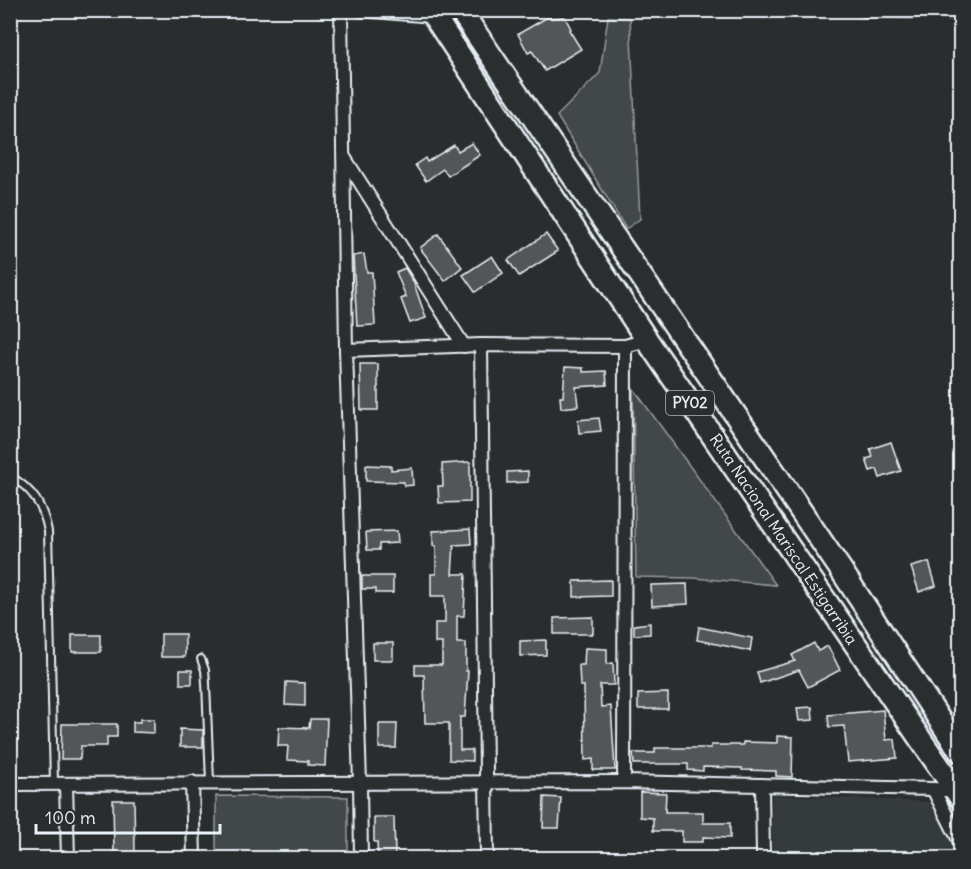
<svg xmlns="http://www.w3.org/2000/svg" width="971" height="869" font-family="Delius,sans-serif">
<rect width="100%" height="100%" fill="#2a2d2e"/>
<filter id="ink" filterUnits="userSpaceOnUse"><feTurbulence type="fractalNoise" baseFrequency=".0167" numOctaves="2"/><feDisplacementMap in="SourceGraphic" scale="12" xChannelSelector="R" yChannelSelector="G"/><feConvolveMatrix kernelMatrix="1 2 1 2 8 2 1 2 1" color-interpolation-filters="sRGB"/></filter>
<g filter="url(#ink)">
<polygon fill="#363a3b" points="772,795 952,803 960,823 960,858 772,858"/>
<g fill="#424648" stroke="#959ca0" stroke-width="1.5">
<polygon points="608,17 630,18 640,219 626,229 557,116 600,73"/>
<polygon points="633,388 776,585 694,578 636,577"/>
<polygon points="216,796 348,797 348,858 216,858"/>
</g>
<g fill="#535759" stroke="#e8f1f8" stroke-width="1.5">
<polygon points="565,17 571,29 569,30 581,49 545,71 532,51 528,53 518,34 546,18"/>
<polygon points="472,143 480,155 448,176 443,169 426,181 415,165 425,158 427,162 454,145 458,151"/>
<polygon points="438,234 462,267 445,281 420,248"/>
<polygon points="546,234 558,251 519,276 508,260"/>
<polygon points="364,254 367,272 372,272 375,325 357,326 353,256"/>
<polygon points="492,256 503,273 475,292 463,275"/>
<polygon points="405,268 413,281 426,318 410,323 401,299 406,297 396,272"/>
<polygon points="360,364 378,364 378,410 361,410"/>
<polygon points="565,367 583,368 583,372 606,371 607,385 576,387 578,406 561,408 560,397 563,397"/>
<polygon points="599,418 601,431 579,433 578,420"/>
<polygon points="891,442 901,471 880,478 877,469 870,471 866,459 873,457 870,449"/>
<polygon points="470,462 470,502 439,503 438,486 443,486 442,464"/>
<polygon points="366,465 391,466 391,470 412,468 413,485 404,486 404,482 366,481"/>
<polygon points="528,471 528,482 507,483 507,472"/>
<polygon points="470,529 471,544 454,545 452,574 466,574 464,616 457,616 457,643 466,643 466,671 468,671 465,717 460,717 460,750 472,750 472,761 449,760 449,723 425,723 424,675 415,675 415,665 442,665 442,643 435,643 435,623 445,623 445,596 431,596 431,574 436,574 436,546 433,546 433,531"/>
<polygon points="397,531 398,543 379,544 379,550 367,550 366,532"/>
<polygon points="929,562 936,586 919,592 911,567"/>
<polygon points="362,576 393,576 393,593 376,593 376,589 362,589"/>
<polygon points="611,580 611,596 574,597 574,581"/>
<polygon points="687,584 688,604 652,606 651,585"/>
<polygon points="593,617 593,634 554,634 554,618"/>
<polygon points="650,623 650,634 634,635 634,625"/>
<polygon points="699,627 752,638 750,651 697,640"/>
<rect x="161" y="634" width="24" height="23"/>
<rect x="72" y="635" width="29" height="17"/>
<polygon points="546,640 546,655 520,656 520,641"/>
<rect x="373" y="643" width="20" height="17"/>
<polygon points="814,643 818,651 828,646 840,670 808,687 799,670 760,683 757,672 795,661 792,655"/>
<polygon points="585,648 607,649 607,664 613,663 614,685 600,685 601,707 611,706 615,770 593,770 593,759 585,760 584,686 580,686 579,665 584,665"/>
<rect x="180" y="670" width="12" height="14"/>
<polygon points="286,682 305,683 305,706 285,705"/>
<polygon points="668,693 668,709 638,709 638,694"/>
<polygon points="812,707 813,720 799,721 797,708"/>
<polygon points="883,710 886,740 895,739 897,758 848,762 844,726 829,727 828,715"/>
<polygon points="140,719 154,719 154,733 133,732 133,722 140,722"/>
<polygon points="310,719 327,719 325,766 308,765 308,761 287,760 288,746 278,746 279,727 309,728"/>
<polygon points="62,724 117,724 117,737 107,737 107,746 81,746 80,759 61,759"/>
<polygon points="379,724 397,724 396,748 379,748"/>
<polygon points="180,729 203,730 203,747 180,747"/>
<polygon points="777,736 793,737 792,777 776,776 776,771 742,770 742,768 703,767 703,771 688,770 688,764 634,764 633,753 655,753 655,748 711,748 711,745 743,745 743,742 777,743"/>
<polygon points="640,792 666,793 665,812 703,812 703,823 730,823 730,838 703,837 703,842 682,842 682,831 653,831 653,818 640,817"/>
<polygon points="544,797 561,798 559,828 543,828"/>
<polygon points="113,800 134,800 135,853 114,853"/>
<polygon points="374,817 394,817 395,857 378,858 377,842 374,842"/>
</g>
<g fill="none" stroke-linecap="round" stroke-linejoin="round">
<defs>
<g id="service">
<path d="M10,476C33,489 43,506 48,531L54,783"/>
<polyline points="201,659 205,670 206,683 210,782"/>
</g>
<g id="minor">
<polyline points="341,10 346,350"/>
<polyline points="361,10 433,16"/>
<polyline points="864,10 960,12"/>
<polyline points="344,157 464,346"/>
<polyline points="481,345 487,858"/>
<polyline points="192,782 194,858"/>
<polyline points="624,782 625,346"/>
<polyline points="10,784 624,782 933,789 957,791"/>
<polyline points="66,784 68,858"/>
<polyline points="762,785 763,858"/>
<polyline points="933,789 960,842"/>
<polyline points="361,858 360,783 346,350 481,345 625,346 647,340"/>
</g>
<g id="trunk">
<polyline points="430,10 647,340 960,797"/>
<polyline points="460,10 841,570 960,751"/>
</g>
</defs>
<use href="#service" stroke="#e8f1f8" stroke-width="10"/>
<use href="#minor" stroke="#e8f1f8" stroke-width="16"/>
<use href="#trunk" stroke="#e8f1f8" stroke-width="26"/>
<use href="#service" stroke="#2a2d2e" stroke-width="6"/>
<use href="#minor" stroke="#2a2d2e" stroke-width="12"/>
<use href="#trunk" stroke="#2a2d2e" stroke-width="21"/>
</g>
</g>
<g text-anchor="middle" stroke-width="5" stroke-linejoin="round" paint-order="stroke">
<rect fill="#2a2d2e" stroke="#afb6bb" stroke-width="1.5" x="666" y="391" width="48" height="24" rx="4.5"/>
<g font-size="15" font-weight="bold" fill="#e8f1f8">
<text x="690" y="408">PY02</text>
</g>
<g font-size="16" fill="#e8f1f8" stroke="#2a2d2e">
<text transform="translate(784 539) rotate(56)" y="6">Ruta Nacional Mariscal Estigarribia</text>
</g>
</g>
<rect width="971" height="869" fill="none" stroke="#2a2d2e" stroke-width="36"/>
<rect x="18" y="18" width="935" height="833" fill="none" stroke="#e8f1f8" stroke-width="2" filter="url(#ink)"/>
<path d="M36 824v9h184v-9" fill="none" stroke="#e8f1f8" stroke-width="3"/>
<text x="45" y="824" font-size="18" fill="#e8f1f8" stroke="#2a2d2e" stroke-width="4.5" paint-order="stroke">100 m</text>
</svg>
